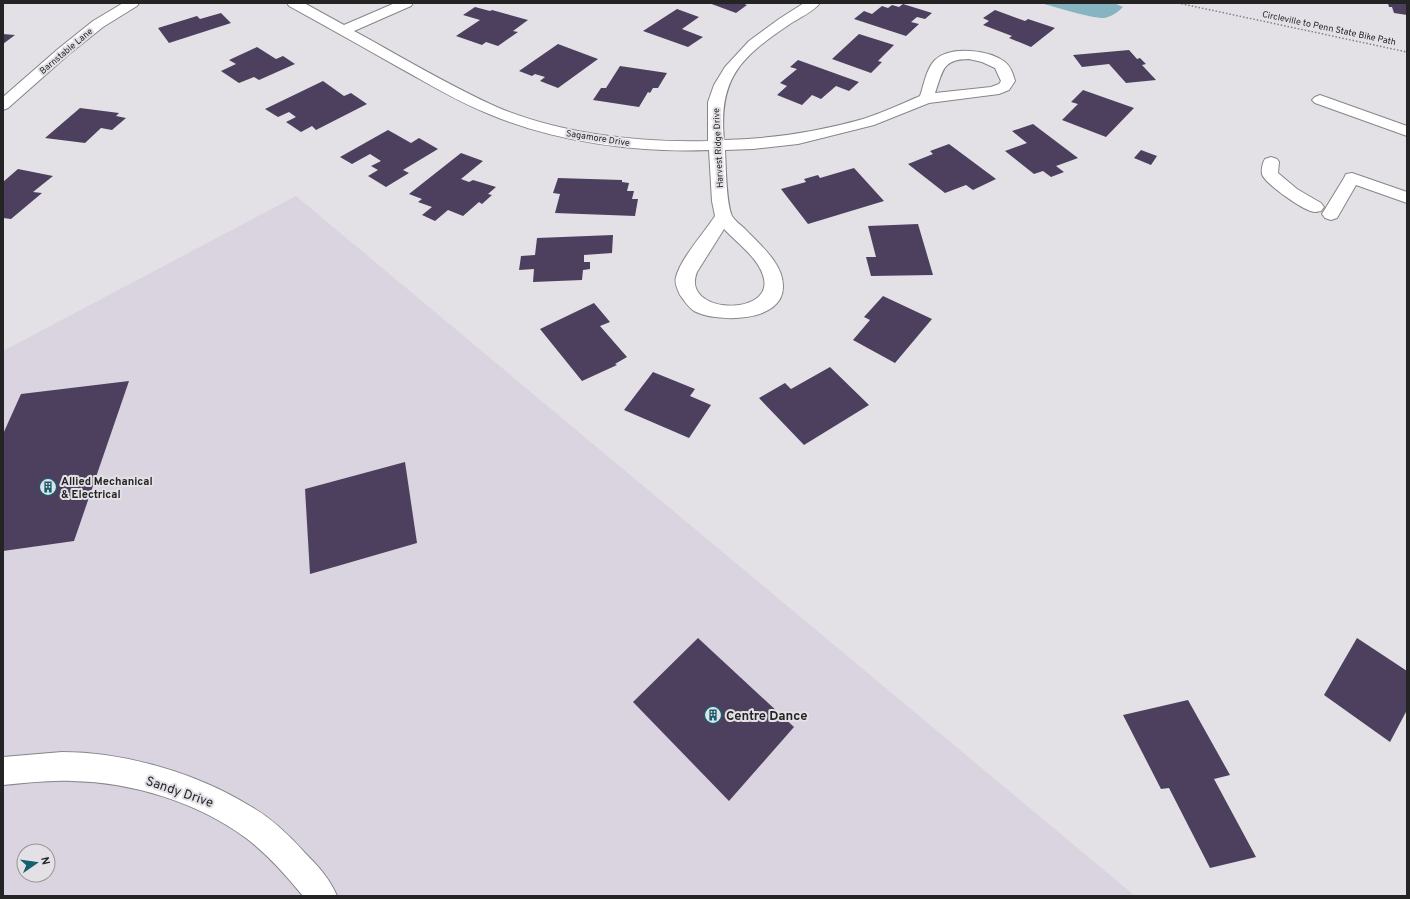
<svg xmlns="http://www.w3.org/2000/svg" width="1410" height="899" font-family="Overpass,sans-serif">
<rect width="100%" height="100%" fill="#e3e1e6"/>
<path fill="#d9d4e0" fill-rule="evenodd" d="M296,196L1135,896H3V351ZM24,851H48V875H24Z"/>
<path fill="#86b4c0" d="M1040,3H1114L1123,7C1118,12 1111,17 1104,18C1089,18 1056,7 1040,3Z"/>
<g fill="#4c405e">
<polygon points="709,3 742,3 747,5 736,13"/>
<polygon points="1388,3 1407,3 1407,15 1394,13 1392,7 1389,7"/>
<polygon points="903,4 932,13 925,19 917,17 911,22 919,24 906,36 854,19 864,11 872,14 882,6 888,8 892,5 899,7"/>
<polygon points="475,7 490,11 492,10 528,20 513,31 518,32 498,46 486,42 482,45 456,36 480,20 463,15"/>
<polygon points="677,9 699,17 682,29 703,37 688,47 643,31"/>
<polygon points="995,10 1025,21 1028,19 1055,28 1031,47 1009,38 1012,36 983,25 989,21 983,18"/>
<polygon points="221,13 231,23 169,43 158,28 197,16 200,19"/>
<polygon points="3,34 15,35 3,44"/>
<polygon points="859,34 894,45 878,61 882,62 871,73 832,59"/>
<polygon points="558,44 598,59 558,88 540,81 545,77 535,74 532,76 519,71"/>
<polygon points="257,47 276,59 283,56 295,64 259,80 254,77 239,83 221,71 236,64 229,60"/>
<polygon points="1129,50 1137,59 1140,58 1146,64 1142,65 1156,80 1126,83 1109,64 1082,67 1073,55"/>
<polygon points="798,60 859,82 849,91 836,86 821,99 812,95 802,105 777,95 787,86 780,83 797,69 790,67"/>
<polygon points="620,66 667,73 658,88 653,88 650,93 648,92 639,107 593,100 601,88 606,88"/>
<polygon points="323,81 344,96 351,93 367,104 316,130 312,126 301,132 286,122 296,117 289,112 278,117 265,109"/>
<polygon points="1083,90 1134,108 1106,137 1062,120 1078,104 1071,102"/>
<polygon points="80,108 119,113 116,116 126,118 112,130 101,128 85,143 45,138"/>
<polygon points="1033,124 1078,158 1056,166 1064,172 1051,177 1043,171 1034,174 1005,151 1027,143 1012,131"/>
<polygon points="388,130 411,143 419,138 438,149 403,170 409,173 386,187 368,176 378,170 371,166 381,161 370,154 352,164 340,157"/>
<polygon points="949,144 996,179 973,190 966,185 945,193 908,164 933,154 930,151"/>
<polygon points="1141,150 1157,156 1151,165 1134,158"/>
<polygon points="461,153 483,161 461,179 469,182 473,180 496,187 488,194 492,195 482,204 479,202 463,216 448,210 435,221 422,215 432,207 418,202 422,199 409,194"/>
<polygon points="854,168 884,201 808,224 781,189 806,182 804,179 818,175 820,178"/>
<polygon points="18,169 53,176 33,192 42,193 11,219 3,218 3,182"/>
<polygon points="558,178 622,180 622,182 629,183 627,191 634,191 632,199 638,199 635,216 555,213 560,194 553,193"/>
<polygon points="918,224 933,275 871,276 866,257 876,257 868,226"/>
<polygon points="613,235 612,253 584,255 584,262 590,262 590,269 583,270 582,280 533,282 534,269 519,270 521,256 535,255 537,238"/>
<polygon points="883,296 932,319 895,363 853,340 870,320 864,317"/>
<polygon points="594,303 610,322 600,326 627,357 615,364 617,365 582,381 540,329"/>
<polygon points="830,367 869,405 804,445 759,398 785,383 791,389"/>
<polygon points="653,372 695,389 690,396 711,405 689,438 624,410"/>
<polygon points="129,381 74,541 3,551 3,434 21,394"/>
<polygon points="405,462 417,543 310,574 305,489"/>
<polygon points="698,638 794,727 729,801 633,702"/>
<polygon points="1357,638 1407,671 1407,710 1390,742 1324,695"/>
<polygon points="1188,700 1230,775 1214,779 1256,857 1210,868 1169,788 1161,789 1123,715"/>
</g>
<g fill="none" stroke-linecap="round" stroke-linejoin="round">
<defs>
<g id="minor">
<polygon points="123,3 139,3 137,6 103,27 68,55 8,108 3,110 3,97 58,49 93,21"/>
<path d="M287,3H304L344,25L395,3H413L411,6L354,31C402,57 449,86 499,108C561,134 641,143 708,141V102L714,85L725,67L749,41L779,19L804,3H820C813,12 799,18 790,24C741,57 718,78 724,140C771,139 817,132 863,119C882,113 901,104 920,96C924,85 926,69 935,60C950,45 990,50 1005,62C1011,67 1013,74 1015,81L1009,90L999,94L929,103L874,125L798,144L753,149L725,150C726,166 726,203 732,216C735,221 741,225 745,229C759,244 783,263 783,286C784,323 717,323 694,311C688,307 684,300 680,295C678,290 674,283 676,277C681,258 704,233 715,216L712,201L709,150C638,153 555,142 489,114C458,102 429,84 400,68C363,47 327,27 289,6ZM969,59L982,62L995,68L1001,81L999,84L991,87L935,93C943,71 942,59 969,59ZM724,229C737,243 760,259 764,279C772,317 680,314 697,272Z"/>
<polygon points="1320,95 1407,126 1407,136 1315,103 1312,100 1315,97"/>
<path d="M1271,157L1277,159L1279,162L1278,173L1297,189L1321,203L1324,207L1321,211C1319,211 1317,212 1315,212C1305,212 1264,183 1262,174C1261,169 1263,162 1265,159Z"/>
<polygon points="1352,173 1407,192 1407,203 1356,185 1337,218 1331,220 1325,218 1322,214 1344,178 1346,174"/>
<path d="M62,752C124,752 197,773 250,806C271,818 289,835 305,853C318,866 330,879 337,896H303C286,875 267,854 246,838C197,802 132,782 72,781C49,780 26,783 3,785V757Z"/>
</g>
</defs>
<use href="#minor" stroke="#868589" stroke-width="2"/>
<polyline stroke="#828184" stroke-width="1.5" stroke-dasharray="1.5 2" stroke-linecap="butt" points="1178,3 1407,52"/>
<use href="#minor" fill="#fff" fill-rule="evenodd"/>
</g>
<defs>
<symbol id="building-ring" viewBox="-11 -11 22 22"><circle r="9.5" fill="#e3e1e6" stroke="#165f6e" stroke-width="1.5"/><path d="M-4-6H4V6H1V3H-1V6H-4ZM-2.5-4.3h1.7v1.8h-1.7ZM.8-4.3h1.7v1.8H.8ZM-2.5-1h1.7V.8h-1.7ZM.8-1h1.7V.8H.8Z" fill="#165f6e"/></symbol>
</defs>
<g fill-rule="evenodd">
<use href="#building-ring" x="38" y="477" width="20" height="20"/>
<use href="#building-ring" x="703" y="705" width="20" height="20"/>
</g>
<g text-anchor="middle" stroke-width="4" stroke-linejoin="round" paint-order="stroke">
<g font-size="9" fill="#242425" stroke="#e3e1e6">
<text transform="translate(1329 28) rotate(12)" y="3">Circleville to Penn State Bike Path</text>
<text transform="translate(66 51) rotate(-40)" y="3">Barnstable Lane</text>
<text transform="translate(598 138) rotate(9)" y="3">Sagamore Drive</text>
<text transform="translate(718 148) rotate(-93)" y="3">Harvest Ridge Drive</text>
</g>
<g font-size="11" font-weight="bold" fill="#242425" stroke="#e3e1e6" text-anchor="start">
<text x="61" y="485">Allied Mechanical<tspan x="61" dy="13">&amp; Electrical</tspan></text>
</g>
<g font-size="13" font-weight="bold" fill="#242425" stroke="#e3e1e6" text-anchor="start">
<text x="726" y="720">Centre Dance</text>
</g>
<g font-size="13" fill="#242425" stroke="#e3e1e6">
<text transform="translate(180 791) rotate(19)" y="5">Sandy Drive</text>
</g>
</g>
<rect width="1410" height="899" fill="none" stroke="#242425" stroke-width="8"/>
<g transform="translate(36 863) rotate(77)"><circle r="19" fill="#e3e1e6" stroke="#979599"/>
<path d="M0-3L7 15L0 10L-7 15Z" fill="#165f6e"/>
<text y="-6" font-size="11" font-weight="bold" text-anchor="middle" fill="#242425">N</text>
</g>
</svg>
